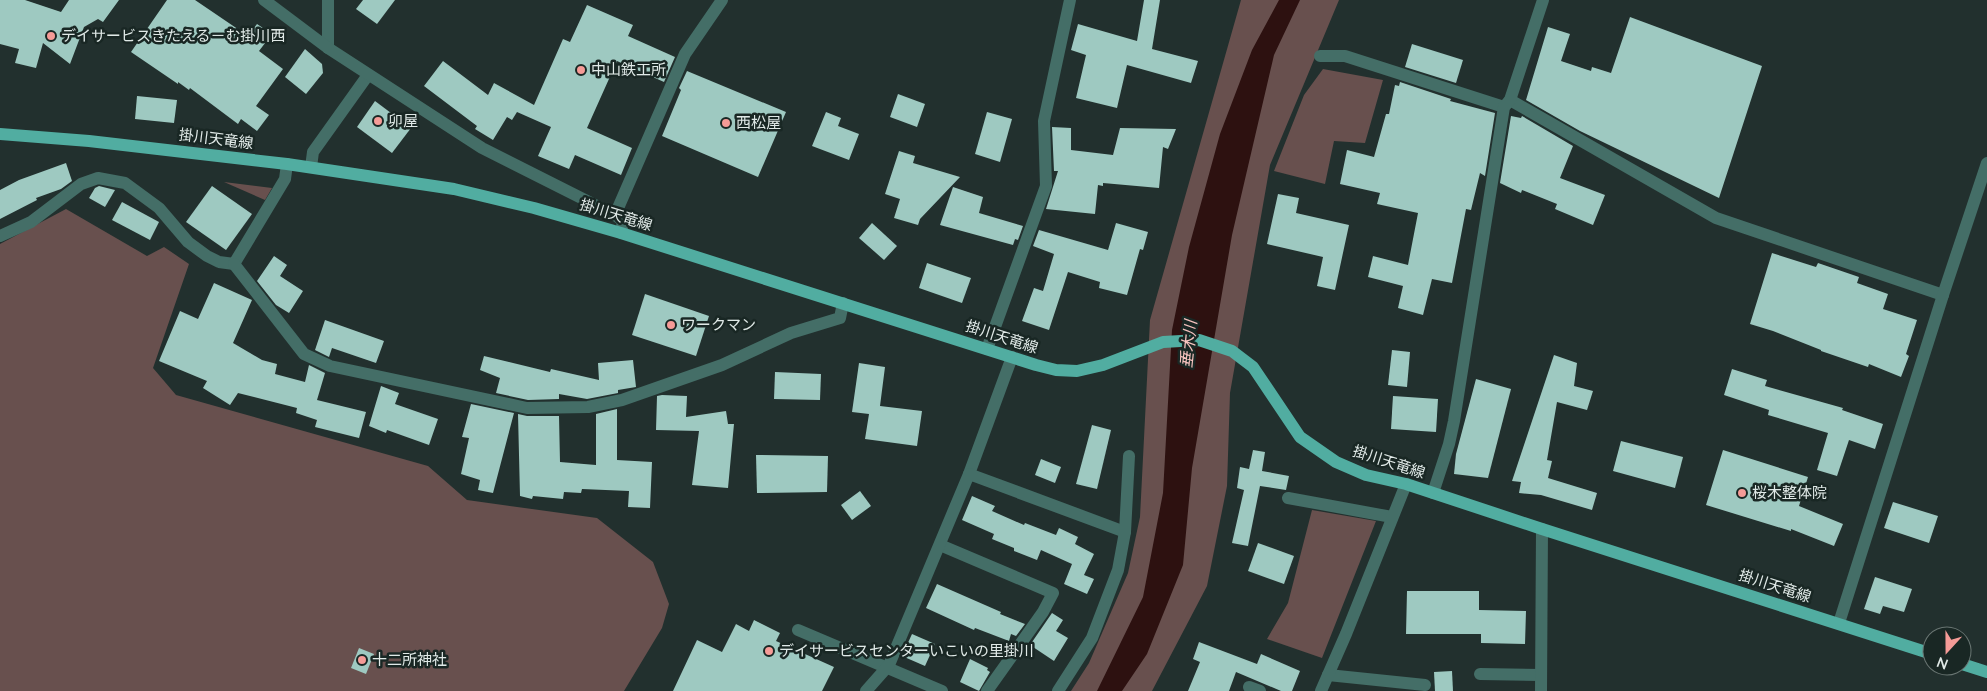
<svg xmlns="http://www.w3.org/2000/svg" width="1987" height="691" font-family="Lato,'Noto Sans JP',sans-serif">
<rect width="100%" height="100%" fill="#22302e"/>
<g fill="#68504e">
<polygon points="1241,0 1339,0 1270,165 1230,393 1227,486 1207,586 1152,691 1071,691 1089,663 1128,573 1140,517 1150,320"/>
<polygon points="1323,69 1383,80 1365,143 1334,141 1325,184 1274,171 1304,95"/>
<polygon points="224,182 272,188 265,200"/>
<polygon points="66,209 147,256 164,247 189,264 153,368 176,395 428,466 467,500 597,518 653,562 669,604 662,628 624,691 0,691 0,244"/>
<polygon points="1312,510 1376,521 1322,658 1267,639 1288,603"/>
</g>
<polygon fill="#2d1110" points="1279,0 1300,0 1274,55 1232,235 1192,468 1183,565 1147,654 1122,691 1097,691 1143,597 1163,493 1172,330 1189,247 1220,134 1252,50"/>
<g fill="#9ec9c1">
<polygon points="0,0 25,0 61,12 69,0 119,0 103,22 98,19 84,27 70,64 43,43 36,68 15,63 19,49 0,44"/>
<polygon points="167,0 195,0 248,36 257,24 272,34 259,51 283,69 256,106 269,115 257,131 241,119 238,124 190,88 189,90 178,82 178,84 131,52"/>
<polygon points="363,0 395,0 377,24 356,9"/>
<polygon points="1144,0 1160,0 1152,49 1198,61 1191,83 1127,65 1117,108 1076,98 1086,55 1071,50 1078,24 1137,41"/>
<polygon points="587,5 633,25 628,36 675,57 664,82 617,61 587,128 632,148 621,175 575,155 569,169 538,156 551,127 517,112 512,120 507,117 493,140 475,129 477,126 424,86 443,61 488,95 494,83 534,105 563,39 570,42"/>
<polygon points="1630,17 1762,66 1719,198 1580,131 1526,100 1548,27 1570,34 1561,61 1591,71 1592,67 1611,73"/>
<polygon points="1412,44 1463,60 1456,83 1405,67"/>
<polygon points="305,49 322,64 323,73 306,94 285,77"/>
<polygon points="687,71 786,112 758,177 662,136 681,90 679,88"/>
<polygon points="1400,82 1451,99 1450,101 1495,113 1485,176 1480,173 1471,210 1466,209 1452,283 1432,279 1423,315 1398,308 1403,286 1368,277 1373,256 1408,265 1418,213 1377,204 1380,193 1340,184 1347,150 1374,157 1386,114 1389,114 1395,85 1399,86"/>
<polygon points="898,94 925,104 917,127 890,117"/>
<polygon points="137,96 177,100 174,123 135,119"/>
<polygon points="375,101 411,128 392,153 357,127"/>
<polygon points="826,112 841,118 838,126 859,134 849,160 812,146"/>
<polygon points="987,112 1012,119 1000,162 975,154"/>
<polygon points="1511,116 1521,118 1522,116 1573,146 1560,178 1605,195 1593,225 1555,209 1557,204 1522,190 1521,193 1500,183"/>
<polygon points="1052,127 1071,128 1071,150 1113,155 1120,128 1176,129 1168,149 1163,147 1159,188 1103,183 1103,186 1098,185 1095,214 1046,209 1058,171 1054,171"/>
<polygon points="899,151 915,156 913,163 960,177 920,219 918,225 894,218 900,199 885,194"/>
<polygon points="66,163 72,181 61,189 36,198 37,200 0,219 0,190 19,180"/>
<polygon points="99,186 115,190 105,207 89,198 95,188"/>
<polygon points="212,186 252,214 226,250 186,222"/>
<polygon points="953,187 983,197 979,213 1023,226 1018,240 1015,239 1013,245 940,225"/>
<polygon points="1278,194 1299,198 1296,213 1349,225 1335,290 1317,286 1323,257 1267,244"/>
<polygon points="122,202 159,222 150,240 112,220"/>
<polygon points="872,223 897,246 884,260 859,238"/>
<polygon points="1116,223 1148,232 1143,250 1140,249 1127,295 1099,288 1100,282 1068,272 1049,330 1022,321 1034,288 1043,291 1054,254 1033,246 1039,230 1108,250"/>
<polygon points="1772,253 1816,267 1818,263 1859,277 1857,283 1888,294 1883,309 1917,320 1906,354 1909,356 1901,377 1869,364 1868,367 1821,351 1821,350 1773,331 1750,324"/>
<polygon points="274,256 287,265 280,276 303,291 289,313 276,305 257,281"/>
<polygon points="927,263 971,278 962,303 919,288"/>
<polygon points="214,283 252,300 233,343 262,360 277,364 275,374 305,382 309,365 325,373 317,400 366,412 359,438 315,427 317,420 296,413 297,408 238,393 230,405 203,388 207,381 159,361 180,311 198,319"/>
<polygon points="645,294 709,316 696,356 632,335"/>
<polygon points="325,320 384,341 376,363 332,348 329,357 315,350"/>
<polygon points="1392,350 1410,352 1407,387 1388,385"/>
<polygon points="1554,355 1577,363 1574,386 1593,391 1587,410 1557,402 1547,460 1552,461 1548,478 1597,493 1592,510 1541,495 1519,493 1521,482 1512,481"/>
<polygon points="484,356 550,372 551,369 599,380 598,363 633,360 636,387 618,390 618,393 587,399 559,394 559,399 528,400 496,393 500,378 480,370"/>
<polygon points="859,363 885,367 880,406 922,411 917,446 865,439 869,414 852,412"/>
<polygon points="1732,369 1767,380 1765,386 1843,408 1842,410 1883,424 1875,449 1849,440 1837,476 1817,470 1828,433 1768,415 1769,410 1724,395"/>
<polygon points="775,372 821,374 820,400 774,399"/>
<polygon points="1476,379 1511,389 1488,478 1454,474 1456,454"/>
<polygon points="381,386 399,393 395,404 438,419 429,445 387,430 386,433 369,426"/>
<polygon points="662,395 687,396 686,417 726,411 728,424 734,424 728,488 692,485 699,431 656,430 657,396"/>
<polygon points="1393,396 1438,399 1436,432 1391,429"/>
<polygon points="471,404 514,413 493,493 478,490 480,480 461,474 469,438 462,437"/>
<polygon points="617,409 617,460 652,462 650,508 628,507 629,491 582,489 581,493 564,492 563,499 533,496 532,499 520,496 518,414 527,416 559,416 560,462 596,465 596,414"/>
<polygon points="1092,425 1111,430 1097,489 1076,484"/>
<polygon points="1621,441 1683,457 1675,488 1613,471"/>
<polygon points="1253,450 1265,452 1262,471 1289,476 1286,490 1260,486 1248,546 1232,543 1244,490 1237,488 1240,467 1249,469"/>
<polygon points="1723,450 1808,477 1799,506 1843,524 1834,546 1791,529 1791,531 1706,505"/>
<polygon points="756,455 828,456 827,492 757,493"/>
<polygon points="1041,459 1061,467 1055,483 1035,475"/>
<polygon points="860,491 871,506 852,520 841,505"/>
<polygon points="972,496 995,506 992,511 1024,525 1025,523 1056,535 1059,528 1078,537 1075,544 1094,554 1084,575 1094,579 1087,594 1064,584 1072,564 1041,550 1037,560 1014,551 1014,548 992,539 994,534 962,520"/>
<polygon points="1893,502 1938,516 1929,543 1884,528"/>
<polygon points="1258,543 1294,556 1284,584 1248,571"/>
<polygon points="1875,577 1912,589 1904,612 1883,606 1880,614 1864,609"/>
<polygon points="937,584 1001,612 1000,614 1025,624 1016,636 1011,634 1009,641 975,628 974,630 926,608"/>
<polygon points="1407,591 1479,591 1479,610 1526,611 1525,644 1481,643 1481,634 1406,634"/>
<polygon points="1052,613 1063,620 1056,631 1068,638 1054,661 1030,645"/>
<polygon points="754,620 780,633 776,641 834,667 822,691 673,691 697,640 722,652 736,624 749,631"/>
<polygon points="912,634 935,644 925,666 902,656"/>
<polygon points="1199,642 1257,664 1261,654 1300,671 1292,691 1281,691 1236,672 1229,691 1188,691 1200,662 1193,659"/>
<polygon points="359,648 374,654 366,674 351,668"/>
<polygon points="970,659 988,668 987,670 990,672 979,691 960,682"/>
<polygon points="1452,671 1453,691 1435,691 1434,672"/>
</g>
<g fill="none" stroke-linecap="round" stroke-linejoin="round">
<g stroke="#446e67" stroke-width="12">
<polyline points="328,48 328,0"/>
<polyline points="1320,56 1345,56 1504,107"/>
<polyline points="1510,100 1716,218 1943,295"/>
<polyline points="311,167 313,152 368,75"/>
<polyline points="615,215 685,54 722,0"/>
<polyline points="0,236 31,222 81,184 98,178 125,183 159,208 188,242 207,256 219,262 234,264 285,179 287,164"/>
<polyline points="234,264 304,354 330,366 527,408 588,407 622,400 722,365 791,333 840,318 843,303"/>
<polyline points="987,349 1046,186 1044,121 1070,0"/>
<polyline points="969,474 1012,357"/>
<polyline points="1433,493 1449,444 1454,421 1504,107 1510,100 1543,0"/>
<polyline points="1288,498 1392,517"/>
<polyline points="940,545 1053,593 1043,612 987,691"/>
<polyline points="1839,623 1943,295 1987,163"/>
<polyline points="798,630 942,691"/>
<polyline points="1480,674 1541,675"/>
<polyline points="1328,675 1425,685"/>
<polyline points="1249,687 1260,691"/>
<polyline points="866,691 889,665 969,474 1125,532"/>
<polyline points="1058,691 1092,638 1118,570 1125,532 1129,456"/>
<polyline points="1321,691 1346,634 1406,484"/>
<polyline points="1541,691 1542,529"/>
</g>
<polyline stroke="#446e67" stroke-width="12" points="264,0 328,48 482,148 615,215 623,221 621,233"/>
<g stroke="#51ada1" stroke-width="12">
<polyline points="0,134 89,141 287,164 454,189 534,208 621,233 1036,365 1056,370 1077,371 1103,365 1163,342 1199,340 1232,351 1253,367 1300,437 1336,462 1366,475 1406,484 1542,529 1932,654"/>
<polyline points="1962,664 1987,672"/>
</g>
</g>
<g fill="#f59b97" stroke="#192724" stroke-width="2">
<circle cx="51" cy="36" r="5"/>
<circle cx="581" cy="70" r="5"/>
<circle cx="378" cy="121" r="5"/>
<circle cx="726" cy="123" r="5"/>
<circle cx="671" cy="325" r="5"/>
<circle cx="1742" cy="493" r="5"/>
<circle cx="769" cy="651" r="5"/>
<circle cx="362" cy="660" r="5"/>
</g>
<g text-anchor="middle" stroke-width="5" stroke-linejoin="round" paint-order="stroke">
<g font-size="15" fill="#e0e9e7" stroke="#192724" text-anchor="start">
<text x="61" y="41">デイサービスきたえる－む掛川西</text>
<text x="591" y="75">中山鉄工所</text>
<text x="388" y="126">卯屋</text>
<text x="736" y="128">西松屋</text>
<text x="681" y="330">ワークマン</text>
<text x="1752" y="498">桜木整体院</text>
<text x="779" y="656">デイサービスセンターいこいの里掛川</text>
<text x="372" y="665">十二所神社</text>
</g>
<g font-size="15" fill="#e0e9e7" stroke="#192724">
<text transform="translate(216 139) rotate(7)" y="5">掛川天竜線</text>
<text transform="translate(616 215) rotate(17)" y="5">掛川天竜線</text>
<text transform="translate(1002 337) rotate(18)" y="5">掛川天竜線</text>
<text transform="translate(1389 462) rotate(18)" y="5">掛川天竜線</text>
<text transform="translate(1775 586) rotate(18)" y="5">掛川天竜線</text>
</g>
<g font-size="16" font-style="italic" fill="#f9c4c0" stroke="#192724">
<text transform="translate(1188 344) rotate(-84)" y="6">垂木川</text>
</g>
</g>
<g transform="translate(1947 651) rotate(201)"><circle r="24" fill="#192724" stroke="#697572"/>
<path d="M0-4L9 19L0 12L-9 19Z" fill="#f59b97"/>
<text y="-8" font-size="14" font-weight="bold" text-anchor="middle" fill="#e0e9e7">N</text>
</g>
</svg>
